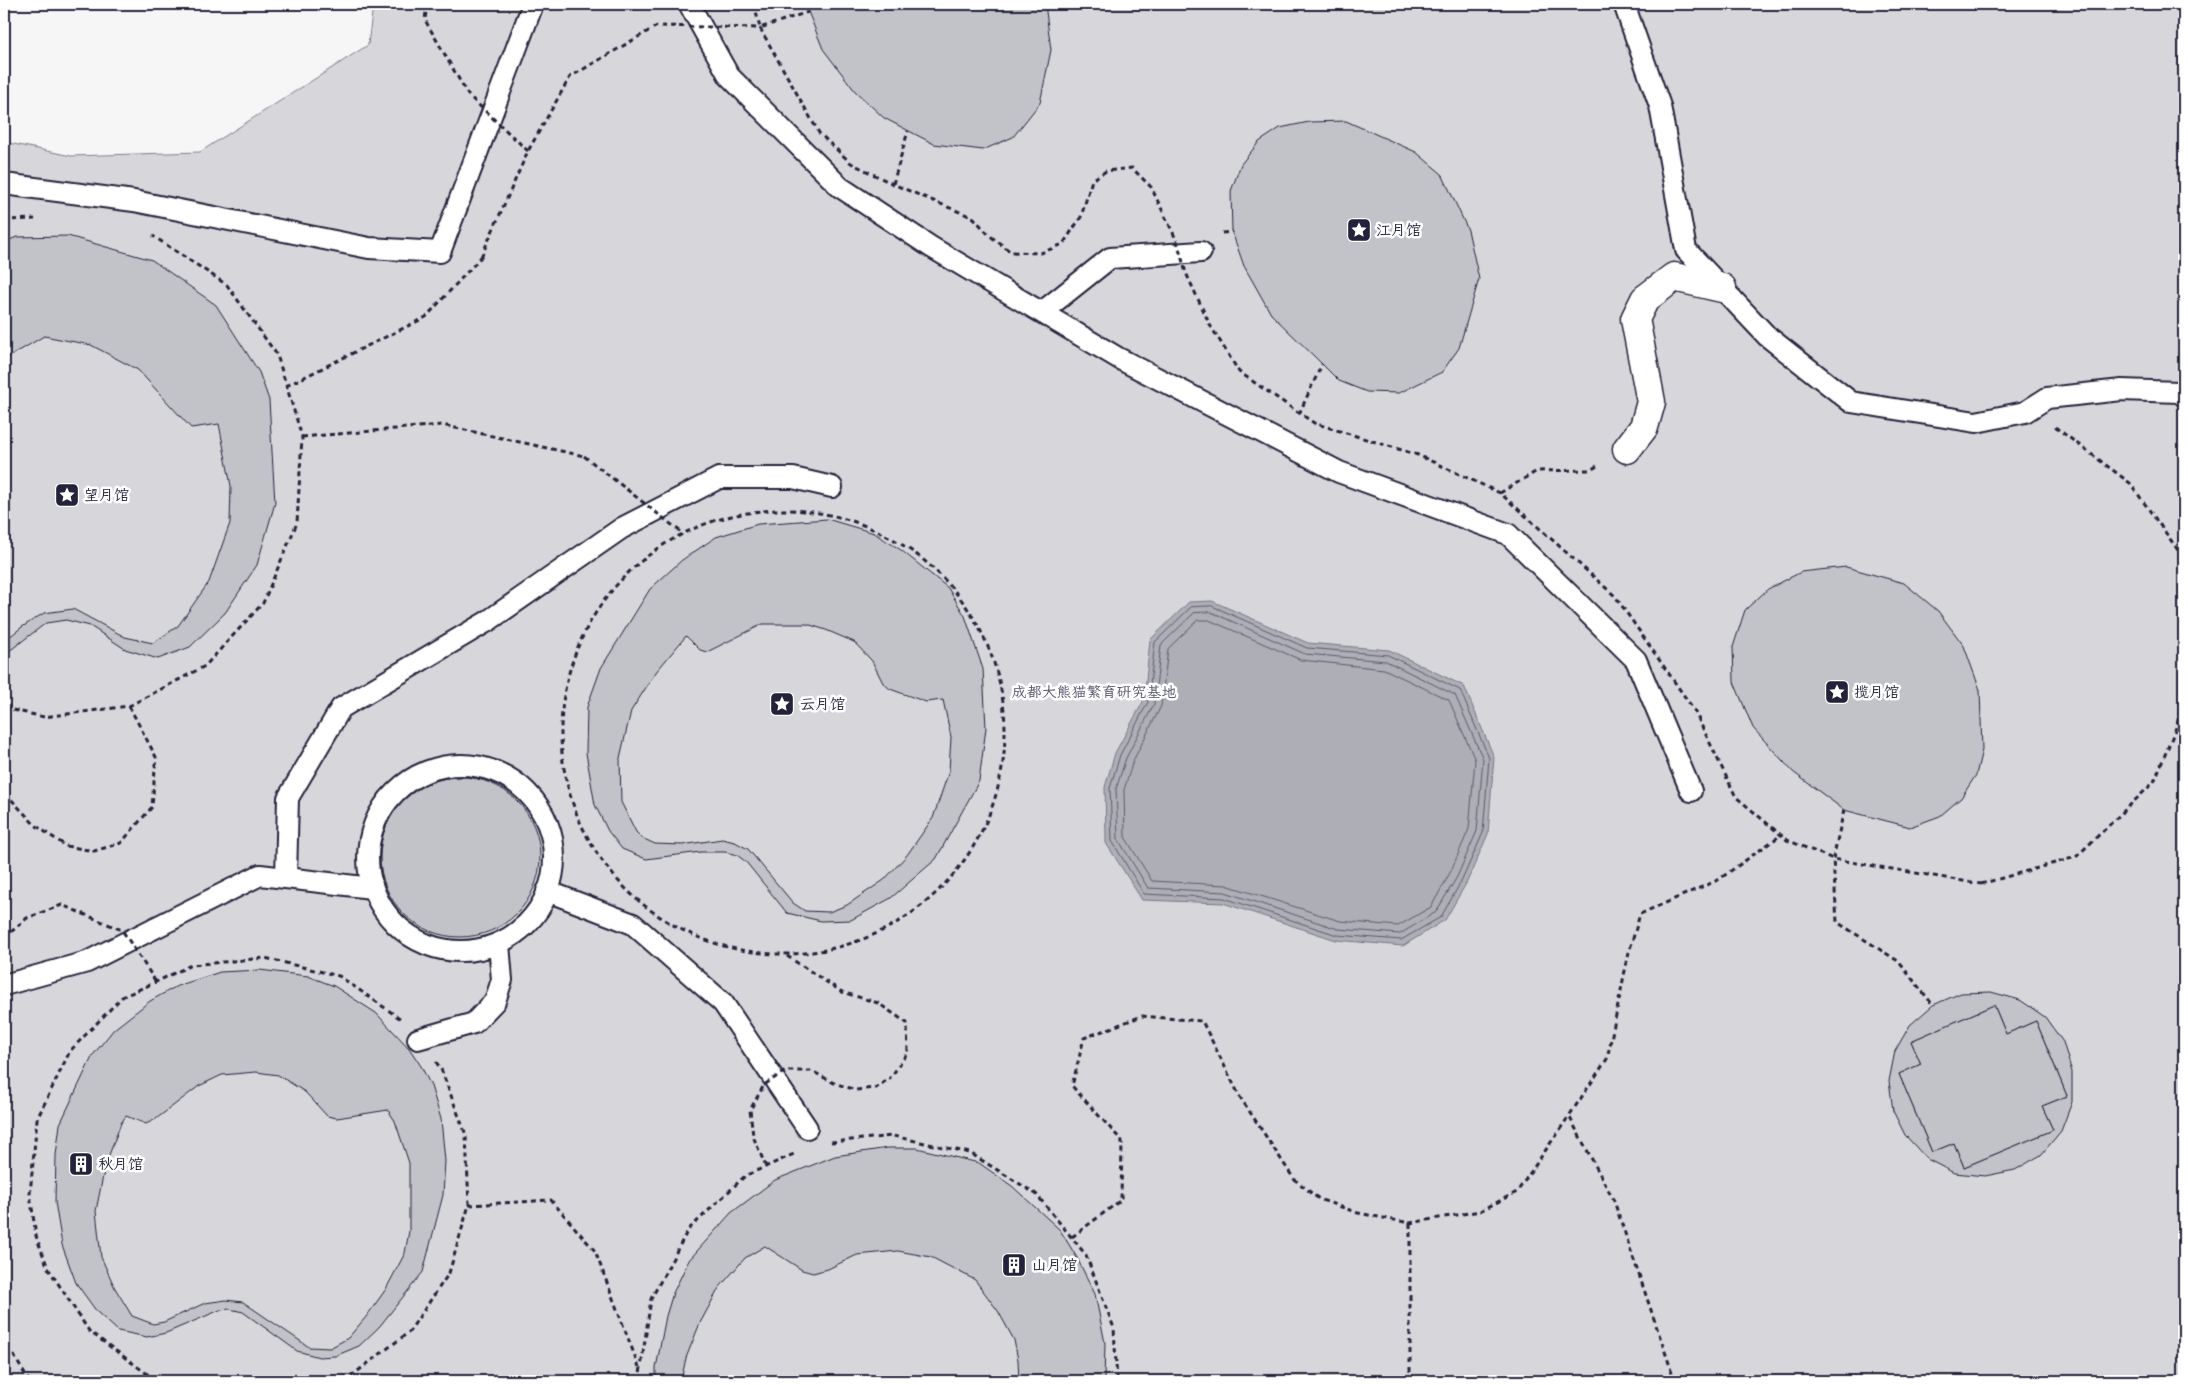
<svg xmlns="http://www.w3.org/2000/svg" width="2188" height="1385" font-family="Pangolin,'LXGW WenKai TC',sans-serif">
<rect width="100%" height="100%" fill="#f6f6f7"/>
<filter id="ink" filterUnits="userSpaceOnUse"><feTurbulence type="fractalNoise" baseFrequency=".02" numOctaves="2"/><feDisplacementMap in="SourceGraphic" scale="10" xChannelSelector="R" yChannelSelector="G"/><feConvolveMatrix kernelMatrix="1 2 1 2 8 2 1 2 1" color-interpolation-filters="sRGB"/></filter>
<g filter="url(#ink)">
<polygon fill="#d7d7db" stroke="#7c7c8b" points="326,4 2184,4 2184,1381 4,1381 4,142 71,156 200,152 368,45 373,5"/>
<polygon fill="#aeaeb7" stroke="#767685" points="1212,601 1308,643 1389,650 1464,686 1494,757 1488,834 1467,882 1445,920 1403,946 1336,940 1223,903 1142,900 1106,843 1105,787 1115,753 1144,700 1150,640 1189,602"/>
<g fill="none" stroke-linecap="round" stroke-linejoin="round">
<g stroke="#5a5a6d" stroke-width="1">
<polygon points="1212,606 1307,648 1388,655 1460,690 1489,758 1483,833 1462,880 1441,917 1401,940 1337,935 1224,898 1144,894 1112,841 1110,788 1120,755 1148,702 1155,642 1191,607"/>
<polygon points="1211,612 1305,654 1386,661 1455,695 1483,759 1477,831 1457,877 1436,912 1400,934 1338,929 1225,892 1148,888 1118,839 1116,789 1126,758 1154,704 1161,645 1194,613"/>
<polygon points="1198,620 1209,620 1301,660 1384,669 1449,700 1475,760 1469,829 1450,873 1431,907 1398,926 1340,921 1226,885 1152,881 1125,837 1124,790 1133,761 1161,706 1168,649"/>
</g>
</g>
<g fill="#c2c2c9" stroke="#22223b" fill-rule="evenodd">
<polygon points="805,4 1045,4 1051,50 1040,103 1013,137 983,150 934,144 884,118 855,91 823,49"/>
<polygon points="1346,121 1416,152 1442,174 1468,230 1479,279 1459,348 1442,372 1399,393 1367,392 1339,381 1322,364 1271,314 1244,266 1232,232 1231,191 1241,164 1259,142 1280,128 1309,122"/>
<polygon points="68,236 152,260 216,305 259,372 269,400 275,503 257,565 225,613 190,647 158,659 125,649 90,626 66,620 46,623 4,655 4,641 22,627 44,613 73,609 125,637 153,643 178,626 209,582 230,523 231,486 219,424 191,428 138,370 91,345 44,336 4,360 4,242 17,237"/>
<path d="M827,519L874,533L901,550L948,588L965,616L983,669L986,728L979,781L936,859L891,898L851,920L821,921L787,913L746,862L737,855L725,852H701L646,859L622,849L608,831L595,805L586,753L587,707L601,668L650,589L682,560L716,537L758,524ZM763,624H807L826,630L854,642L872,661L883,683L890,689L926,702L943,700L951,737L949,771L933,818L907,855L884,880L847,905L829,912L805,911L793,903L748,849L735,842L722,839L682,845L655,844L642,838L636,832L621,802L620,758L631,711L656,672L686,636L700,650L707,652Z"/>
<polygon points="1846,567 1904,583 1938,611 1964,646 1980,690 1982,750 1976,775 1961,798 1940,816 1910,827 1844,810 1793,772 1753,728 1734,682 1733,647 1745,610 1768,589 1801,572"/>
<circle cx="460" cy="857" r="80"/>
<path d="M260,970L308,976L334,986L376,1013L409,1048L421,1066L431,1086L441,1119L445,1161L443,1195L423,1272L379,1327L359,1346L335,1356L319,1357L297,1351L243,1312L230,1309L220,1310L166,1333L147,1337L118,1331L97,1312L76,1283L62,1245L55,1202L56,1155L60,1124L93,1055L114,1029L150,1001L177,986L220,972ZM256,1072L278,1075L305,1092L327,1116L337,1118L388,1110L395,1121L409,1163V1231L405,1253L386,1289L366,1317L348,1338L330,1348L309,1347L243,1302L226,1300L205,1303L164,1322L153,1324L132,1316L115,1288L101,1257L96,1211L105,1166L121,1123L126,1116L146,1124L156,1119L199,1086L222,1075Z"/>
<path d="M1991,992L2020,1000L2045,1017L2063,1042L2072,1072V1102L2061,1131L2041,1155L2015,1170L1985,1176L1954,1173L1927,1159L1905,1135L1893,1111L1889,1081L1895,1051L1910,1025L1933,1005L1961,993ZM1994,1005L2006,1034L2036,1021L2067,1096L2042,1106L2053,1130L1964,1167L1954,1143L1932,1152L1899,1074L1921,1064L1911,1041Z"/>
<polygon points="1994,1005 2006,1034 2036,1021 2067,1096 2042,1106 2053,1130 1964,1167 1954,1143 1932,1152 1899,1074 1921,1064 1911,1041"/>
<polygon points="888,1148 917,1148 979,1163 1012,1186 1060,1230 1076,1256 1095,1294 1105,1343 1104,1381 1019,1381 1018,1360 1014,1340 998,1311 975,1280 931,1257 898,1251 857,1255 828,1269 813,1273 802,1270 765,1246 745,1258 719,1288 700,1323 686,1358 681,1381 656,1381 656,1368 666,1316 673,1293 689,1260 731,1213 775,1180 835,1156"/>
</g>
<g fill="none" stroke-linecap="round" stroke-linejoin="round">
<defs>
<g id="lane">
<polyline points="689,4 729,76 840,187 931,247 1120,359 1339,472 1508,534 1636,660 1691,791"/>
<polyline points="1624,4 1660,106 1686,250 1767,336 1851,402 1976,422 2025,412 2047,398 2122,390 2179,392 2184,396"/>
<polyline points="4,184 134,201 369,248 440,252 533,4"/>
<polyline points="1042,312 1110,258 1201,252"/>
<circle cx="461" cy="858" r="93"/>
<polyline points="286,878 288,798 341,708 488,621 622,528 719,478 793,478 832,487"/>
<polyline points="547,891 633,924 723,1003 807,1128"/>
<polyline points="4,985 87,962 260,875 372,888"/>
<polyline points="418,1039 474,1023 495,1001 502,980 499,944"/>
</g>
<polyline id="street" points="1627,449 1644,427 1651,402 1635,319 1645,299 1674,277 1722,288"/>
</defs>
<use href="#lane" stroke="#22223b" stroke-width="24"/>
<use href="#street" stroke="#22223b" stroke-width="31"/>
<g stroke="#22223b" stroke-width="3" stroke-dasharray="5 4" stroke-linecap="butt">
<polyline points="754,4 760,28 808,12"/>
<polyline points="893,184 908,131"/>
<polyline points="4,220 35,219"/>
<polyline points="1222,233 1232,232"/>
<polyline points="286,386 426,317 481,257"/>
<polyline points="1299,414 1322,364"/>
<polyline points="2055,427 2130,483 2180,553 2184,575"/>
<polyline points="302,437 442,425 584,456"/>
<polyline points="1500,493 1537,471 1590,470 1599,465"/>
<circle cx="783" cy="732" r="222"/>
<polyline points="4,708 44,717 129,706 205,666 263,603 297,523 302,437 277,355 227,285 153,236"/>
<polyline points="4,795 9,797 35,825 66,846 94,851 121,843 152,807 156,757 129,706"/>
<polyline points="1844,810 1833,859 1837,922 1898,961 1933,1005"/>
<polyline points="1981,884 2076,857 2154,782 2177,725 2184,690"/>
<polyline points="787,956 842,992 878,1003 907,1023 908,1052 891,1077"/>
<polyline points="831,1142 893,1136 970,1153 1036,1194 1086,1255 1114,1328 1117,1381"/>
<polyline points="469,1205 551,1200 595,1251 639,1367"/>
<polyline points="1072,1237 1121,1200 1122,1141 1072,1086 1084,1038 1142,1016 1202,1021 1240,1097 1294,1179 1319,1199 1358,1213 1410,1223 1480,1211 1517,1192 1569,1116"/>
<polyline points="4,1358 14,1356 29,1381"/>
<polyline points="165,1381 150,1376 89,1331 48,1268 36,1236 30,1194 37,1119 70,1051 122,997 156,982 191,965 265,958 339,976 401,1019"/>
<polyline points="333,1381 354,1374 409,1332 449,1273 469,1205 466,1135 441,1069 436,1062"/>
<polyline points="639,1381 651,1299 688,1230 745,1176 794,1154"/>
<polyline points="1410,1381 1410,1223"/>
<polyline points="1675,1381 1614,1201 1569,1116 1607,1059 1628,956 1640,914 1718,880 1781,835"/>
</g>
<use href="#lane" stroke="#fff" stroke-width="20"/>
<use href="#street" stroke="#fff" stroke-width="28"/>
<g stroke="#22223b" stroke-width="3" stroke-dasharray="5 4" stroke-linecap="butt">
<polyline points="427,4 425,20 468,95 528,151"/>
<polyline points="481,257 528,151 570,77 657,26 760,28 819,133 851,163 893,184 974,218 989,235 1011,252 1041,253 1063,244 1081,217 1092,180 1106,171 1132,168 1151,187 1177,241 1186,273 1210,325 1239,372 1314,423 1418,455 1500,493 1615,596 1694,710 1736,797 1787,840 1833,859 1981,884"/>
<polyline points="584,456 681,532"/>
<polyline points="4,938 27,918 62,905 122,930 156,982"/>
<polyline points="766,1167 753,1136 750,1110 764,1085 785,1071 812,1071 834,1083 856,1090 876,1088 891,1077"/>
</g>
</g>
</g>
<defs>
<symbol id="sight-square" viewBox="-11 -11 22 22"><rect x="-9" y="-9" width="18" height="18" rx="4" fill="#22223b" stroke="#fff"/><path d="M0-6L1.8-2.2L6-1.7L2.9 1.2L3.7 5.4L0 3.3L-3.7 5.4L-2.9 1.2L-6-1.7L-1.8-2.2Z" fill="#fff"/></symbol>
<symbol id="building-square" viewBox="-11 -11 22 22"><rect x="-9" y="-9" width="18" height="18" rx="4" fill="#22223b" stroke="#fff"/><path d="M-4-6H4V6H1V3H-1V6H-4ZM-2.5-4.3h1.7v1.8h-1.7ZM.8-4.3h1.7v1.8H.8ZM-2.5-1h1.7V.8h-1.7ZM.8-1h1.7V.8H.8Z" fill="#fff"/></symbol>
</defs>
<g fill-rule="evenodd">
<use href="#sight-square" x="1345" y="216" width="28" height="28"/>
<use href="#sight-square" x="53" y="481" width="28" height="28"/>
<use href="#sight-square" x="1823" y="678" width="28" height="28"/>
<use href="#sight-square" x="768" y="690" width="28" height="28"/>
<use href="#building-square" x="67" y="1150" width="28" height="28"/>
<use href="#building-square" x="1000" y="1251" width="28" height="28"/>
</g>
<g text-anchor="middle" stroke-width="5" stroke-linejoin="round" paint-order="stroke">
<g font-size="15" fill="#22223b" stroke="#fff" text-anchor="start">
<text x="1376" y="235">江月馆</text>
<text x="84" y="500">望月馆</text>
<text x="1854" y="697">揽月馆</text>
<text x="800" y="709">云月馆</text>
<text x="98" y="1169">秋月馆</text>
<text x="1032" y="1270">山月馆</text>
</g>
<g font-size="15" fill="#58586b" stroke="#fff">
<text x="1094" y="697">成都大熊猫繁育研究基地</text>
</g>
</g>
<rect width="2188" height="1385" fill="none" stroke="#fff" stroke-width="20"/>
<rect x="10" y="10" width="2168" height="1365" fill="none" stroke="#22223b" stroke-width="2" filter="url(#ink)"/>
</svg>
